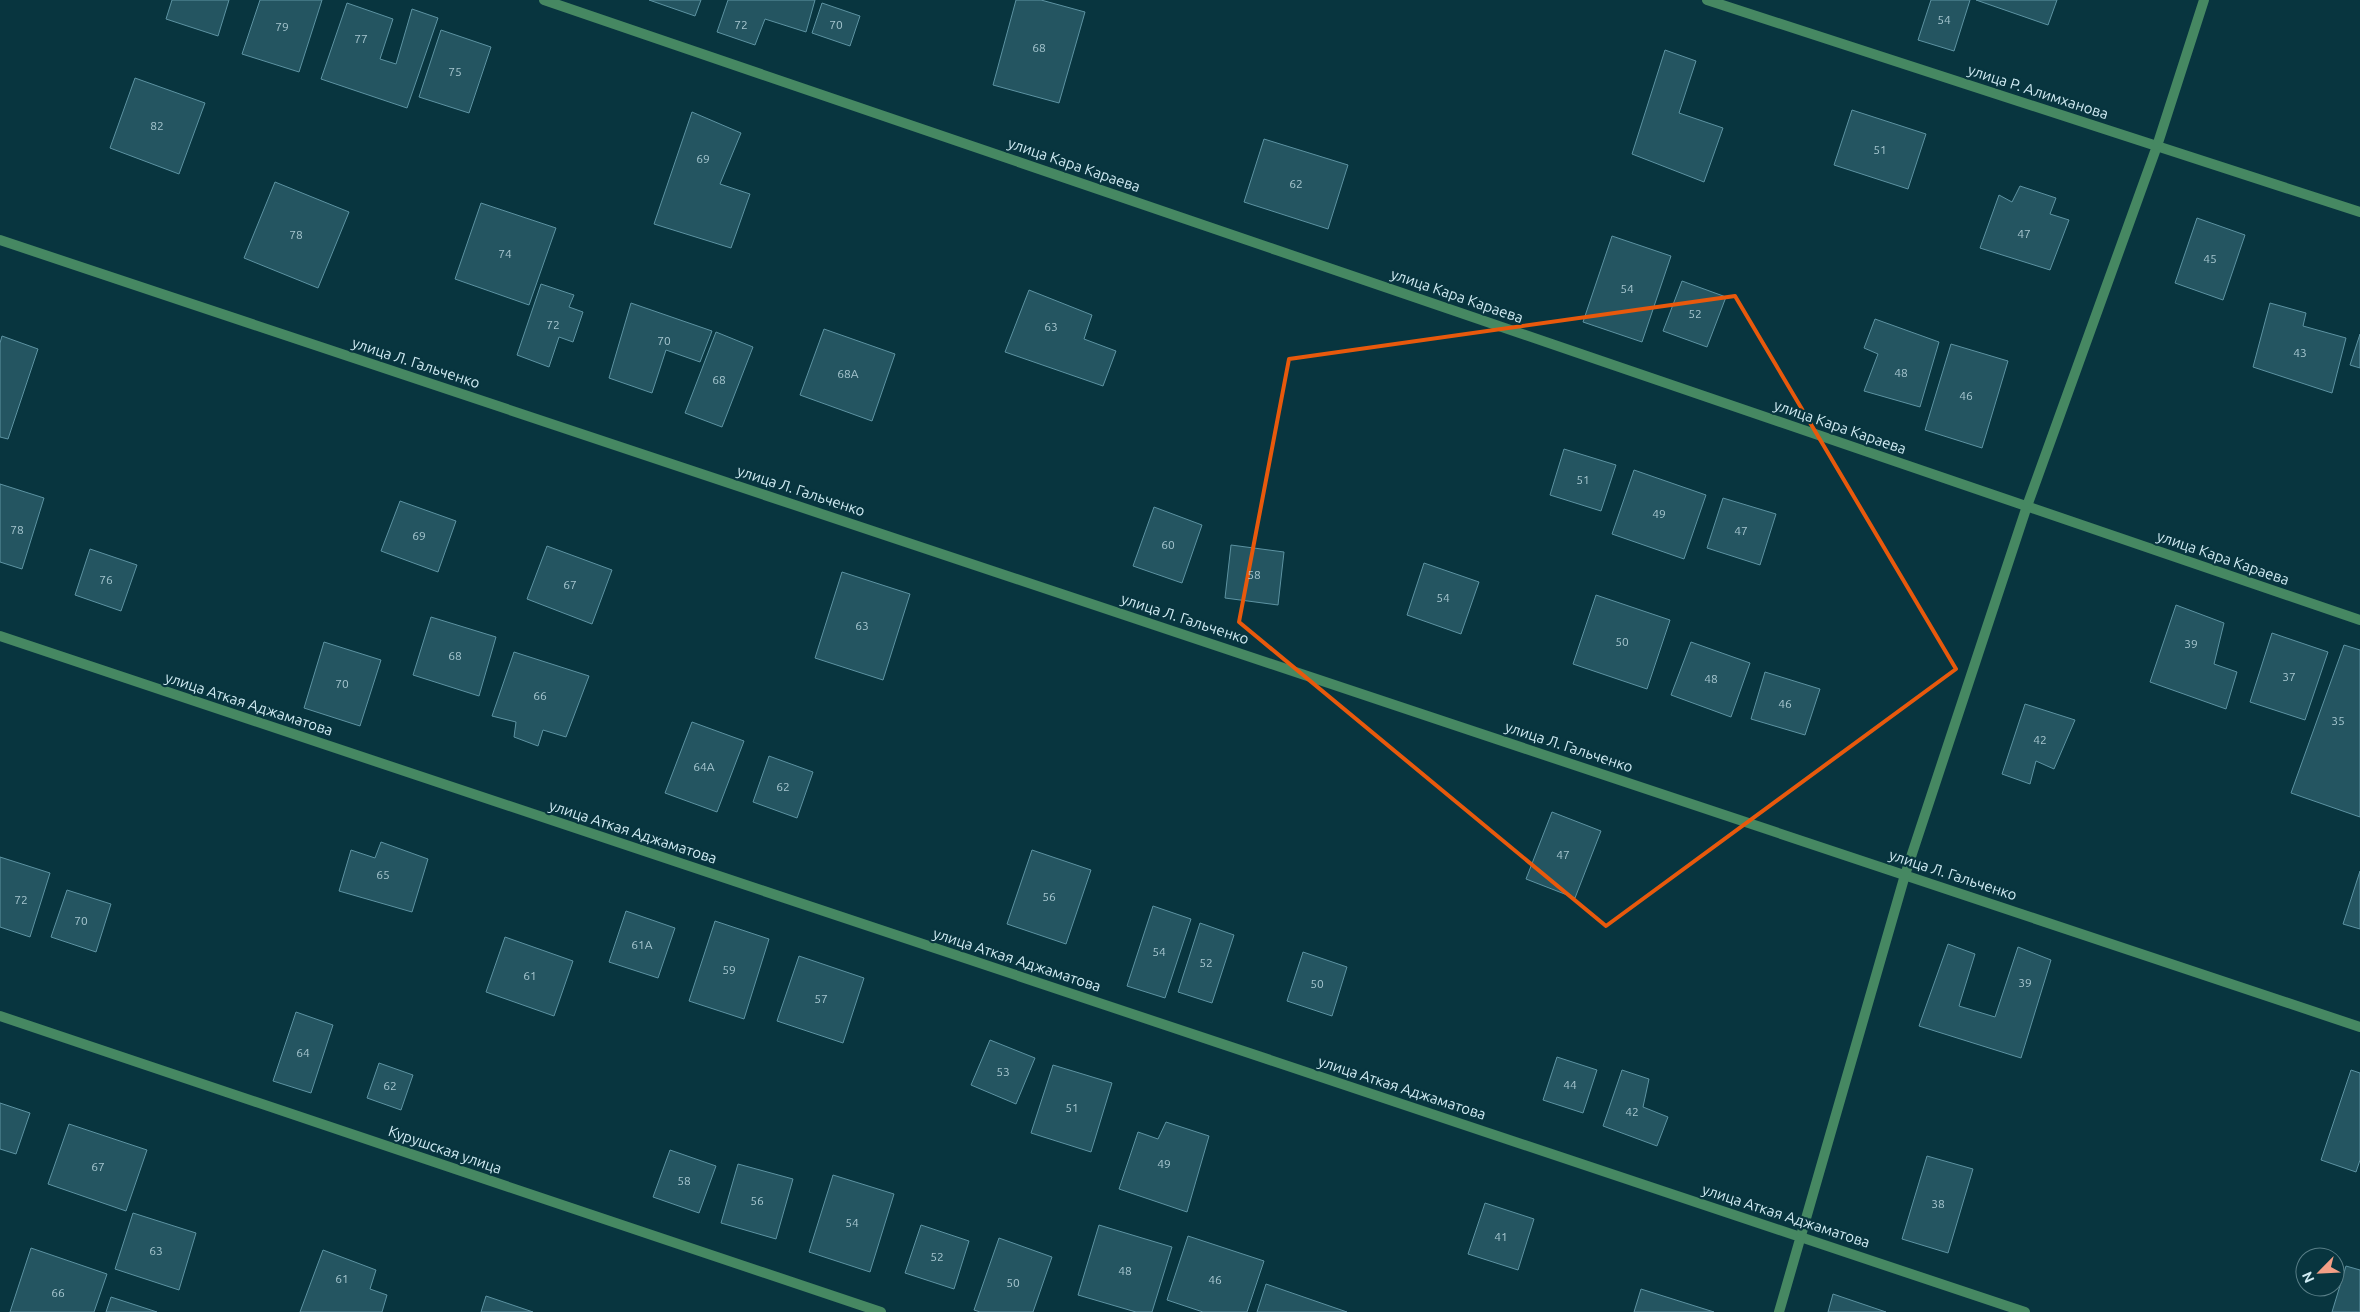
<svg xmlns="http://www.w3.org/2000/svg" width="2360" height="1312" font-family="Ubuntu,sans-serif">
	<rect width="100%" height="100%" fill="#08353f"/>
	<path fill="#245561" stroke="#5d93a2" d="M172,0H229L218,36L166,19Z
		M260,0H322L299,72L242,54Z
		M649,0H701L695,16Z
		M728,0H815L806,32L765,19L755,45L717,32Z
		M1016,0H1041L1085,12L1059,103L993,85Z
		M1931,0H1970L1954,51L1918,40Z
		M1976,0H2057L2048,25Z
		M347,3L393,19L380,59L396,64L412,9L438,18L407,108L321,79Z
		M822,3L860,16L850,46L812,33Z
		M441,30L491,47L469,113L419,97Z
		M1665,50L1696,61L1679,113L1723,128L1704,182L1632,154Z
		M135,78L205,103L179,174L110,148Z
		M1852,110L1926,134L1908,189L1834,165Z
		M692,112L741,133L720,184L750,194L731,248L654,224Z
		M1264,139L1348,165L1328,229L1244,202Z
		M275,182L349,212L318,288L244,258Z
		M2020,186L2056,198L2050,214L2069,220L2050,270L1980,248L1999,195L2012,202Z
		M481,203L556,228L529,305L455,279Z
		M2197,218L2245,235L2223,300L2175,283Z
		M1612,236L1671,256L1642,342L1583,322Z
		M1682,281L1726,297L1707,347L1663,331Z
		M541,284L574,295L569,307L583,312L573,342L559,337L549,367L517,355Z
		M1029,290L1092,315L1084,339L1116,351L1103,386L1005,352Z
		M631,303L712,331L700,362L666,350L652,393L609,378Z
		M2270,303L2306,313L2303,326L2346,338L2332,393L2253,367Z
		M1875,319L1939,342L1920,407L1864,391L1878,354L1864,348Z
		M824,329L895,354L872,421L800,395Z
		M716,332L753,347L722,427L685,413Z
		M2360,334V368L2350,365Z
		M2,336L38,349L8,439L0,437V343Z
		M1951,344L2008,361L1982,448L1925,430Z
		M1564,449L1616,465L1601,511L1550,495Z
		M1634,470L1706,495L1684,559L1612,534Z
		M0,484L44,498L22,569L0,562Z
		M1723,498L1776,514L1760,565L1707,548Z
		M400,501L456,521L438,572L381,551Z
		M1154,507L1202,525L1182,583L1133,566Z
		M1231,545L1284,552L1278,605L1225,598Z
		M547,546L612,570L592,624L527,599Z
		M90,549L137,565L121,611L75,595Z
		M1424,563L1479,582L1461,634L1407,615Z
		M842,572L910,594L883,680L815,658Z
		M1596,595L1670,620L1647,689L1573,664Z
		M2176,605L2224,623L2214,664L2237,672L2226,709L2150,682Z
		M431,617L496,637L479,696L413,675Z
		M2272,633L2328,652L2305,720L2250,702Z
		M324,642L381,660L360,726L304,708Z
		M1691,642L1750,663L1731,717L1671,695Z
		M2344,645L2360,650V817L2291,793Z
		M514,652L589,676L566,737L543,730L538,746L514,737L516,722L492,716Z
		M1765,672L1820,689L1805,735L1751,719Z
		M2025,704L2075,720L2054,769L2036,761L2030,784L2002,774Z
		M692,722L744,741L717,812L665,793Z
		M769,756L813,772L797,818L753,802Z
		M1552,812L1601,831L1575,898L1526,879Z
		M381,842L428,859L412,912L339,891L351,850L375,858Z
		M1032,850L1091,870L1066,944L1007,924Z
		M0,857L50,873L30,937L0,927Z
		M2360,871V929L2343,924Z
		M67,890L111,904L96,952L51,937Z
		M1153,906L1191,919L1165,998L1127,986Z
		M626,911L675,928L658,978L609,962Z
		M715,921L769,939L744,1019L689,1001Z
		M1200,923L1234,935L1212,1003L1178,992Z
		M505,937L573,961L554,1016L486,992Z
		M1948,944L1975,954L1959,1006L1995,1017L2018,947L2051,960L2021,1058L1919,1026Z
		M1303,952L1347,967L1332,1016L1287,1001Z
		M799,956L864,978L843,1043L777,1021Z
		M296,1012L333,1025L311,1093L273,1081Z
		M990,1040L1035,1058L1016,1104L971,1085Z
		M1557,1057L1597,1070L1583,1113L1543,1100Z
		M379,1063L413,1075L401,1110L367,1098Z
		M1053,1065L1112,1083L1091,1152L1031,1133Z
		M1622,1070L1649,1079L1643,1107L1668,1117L1657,1146L1603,1126Z
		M2351,1070L2360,1073V1160L2356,1172L2321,1160Z
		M0,1103L30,1113L16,1154L0,1149Z
		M1166,1122L1209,1136L1187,1212L1119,1189L1138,1132L1158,1139Z
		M69,1124L147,1150L126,1211L48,1184Z
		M670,1150L716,1166L699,1213L653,1197Z
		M1927,1156L1973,1169L1948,1253L1902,1239Z
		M738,1164L793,1179L776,1239L721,1223Z
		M833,1175L894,1194L870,1272L809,1252Z
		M1485,1203L1534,1219L1518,1270L1468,1254Z
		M133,1213L196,1233L179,1290L115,1269Z
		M921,1225L969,1241L954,1289L905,1273Z
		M1099,1225L1172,1247L1152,1312H1136L1078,1295Z
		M1188,1236L1264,1261L1247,1312H1203L1167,1300Z
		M999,1238L1052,1257L1033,1312H980L974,1310Z
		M31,1248L107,1274L94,1312H10Z
		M323,1250L376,1270L370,1289L387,1295L382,1312H300Z
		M2346,1266L2360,1270V1312H2332Z
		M1266,1284L1347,1312H1257Z
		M1641,1289L1714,1312H1634Z
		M1833,1294L1886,1312H1828Z
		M486,1296L533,1312H481Z
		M111,1297L157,1312H106Z"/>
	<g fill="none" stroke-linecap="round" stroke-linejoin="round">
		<path stroke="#468862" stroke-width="10" d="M544,0L2360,620
			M1707,0L2360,212
			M0,240L2360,1027
			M0,636L2025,1312
			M0,1016L881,1312
			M1779,1312L1905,875L2027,506L2157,146L2204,0"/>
	</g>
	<path fill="none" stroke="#e8590c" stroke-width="4" stroke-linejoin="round" d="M1735,296L1956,669L1606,926L1239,622L1289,359Z"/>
	<g text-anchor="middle" stroke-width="4.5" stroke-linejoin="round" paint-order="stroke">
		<g font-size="12" fill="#a6c6cf">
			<text x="1944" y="24">54</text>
			<text x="741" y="29">72</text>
			<text x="836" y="29">70</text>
			<text x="282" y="31">79</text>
			<text x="361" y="43">77</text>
			<text x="1039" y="52">68</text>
			<text x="455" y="76">75</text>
			<text x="157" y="130">82</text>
			<text x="1880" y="154">51</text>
			<text x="703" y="163">69</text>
			<text x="1296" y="188">62</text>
			<text x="2024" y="238">47</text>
			<text x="296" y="239">78</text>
			<text x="505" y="258">74</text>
			<text x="2210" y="263">45</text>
			<text x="1627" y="293">54</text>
			<text x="1695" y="318">52</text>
			<text x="553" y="329">72</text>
			<text x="1051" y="331">63</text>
			<text x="664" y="345">70</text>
			<text x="2300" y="357">43</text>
			<text x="1901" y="377">48</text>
			<text x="848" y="378">68А</text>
			<text x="719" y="384">68</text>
			<text x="1966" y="400">46</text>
			<text x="1583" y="484">51</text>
			<text x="1659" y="518">49</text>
			<text x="17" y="534">78</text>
			<text x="1741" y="535">47</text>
			<text x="419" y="540">69</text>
			<text x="1168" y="549">60</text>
			<text x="1254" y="579">58</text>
			<text x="106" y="584">76</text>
			<text x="570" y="589">67</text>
			<text x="1443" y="602">54</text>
			<text x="862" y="630">63</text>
			<text x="1622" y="646">50</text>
			<text x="2191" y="648">39</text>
			<text x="455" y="660">68</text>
			<text x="2289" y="681">37</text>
			<text x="1711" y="683">48</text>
			<text x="342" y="688">70</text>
			<text x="540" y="700">66</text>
			<text x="1785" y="708">46</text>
			<text x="2338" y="725">35</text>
			<text x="2040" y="744">42</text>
			<text x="704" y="771">64А</text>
			<text x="783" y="791">62</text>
			<text x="1563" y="859">47</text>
			<text x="383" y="879">65</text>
			<text x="1049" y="901">56</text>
			<text x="21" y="904">72</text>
			<text x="81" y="925">70</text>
			<text x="642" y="949">61А</text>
			<text x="1159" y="956">54</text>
			<text x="1206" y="967">52</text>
			<text x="729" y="974">59</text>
			<text x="530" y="980">61</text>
			<text x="2025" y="987">39</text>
			<text x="1317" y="988">50</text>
			<text x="821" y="1003">57</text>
			<text x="303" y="1057">64</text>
			<text x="1003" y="1076">53</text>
			<text x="1570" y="1089">44</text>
			<text x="390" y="1090">62</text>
			<text x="1072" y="1112">51</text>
			<text x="1632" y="1116">42</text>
			<text x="1164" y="1168">49</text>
			<text x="98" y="1171">67</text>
			<text x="684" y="1185">58</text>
			<text x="757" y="1205">56</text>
			<text x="1938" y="1208">38</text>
			<text x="852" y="1227">54</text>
			<text x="1501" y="1241">41</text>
			<text x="156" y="1255">63</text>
			<text x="937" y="1261">52</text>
			<text x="1125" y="1275">48</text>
			<text x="342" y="1283">61</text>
			<text x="1215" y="1284">46</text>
			<text x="1013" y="1287">50</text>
			<text x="58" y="1297">66</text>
		</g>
		<g font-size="15" fill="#d1ecf4" stroke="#08353f">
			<text transform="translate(2038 92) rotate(18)" y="5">улица Р. Алимханова</text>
			<text transform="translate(1074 165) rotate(19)" y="5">улица Кара Караева</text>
			<text transform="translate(1457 296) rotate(19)" y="5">улица Кара Караева</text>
			<text transform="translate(416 363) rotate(18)" y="5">улица Л. Гальченко</text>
			<text transform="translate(1840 427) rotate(19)" y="5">улица Кара Караева</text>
			<text transform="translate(801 491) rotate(18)" y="5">улица Л. Гальченко</text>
			<text transform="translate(2223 558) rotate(19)" y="5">улица Кара Караева</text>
			<text transform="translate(1185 619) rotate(18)" y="5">улица Л. Гальченко</text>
			<text transform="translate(249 704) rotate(18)" y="5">улица Аткая Аджаматова</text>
			<text transform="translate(1569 747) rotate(18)" y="5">улица Л. Гальченко</text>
			<text transform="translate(633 832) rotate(18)" y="5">улица Аткая Аджаматова</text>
			<text transform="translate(1953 875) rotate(18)" y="5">улица Л. Гальченко</text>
			<text transform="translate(1017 960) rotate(18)" y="5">улица Аткая Аджаматова</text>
			<text transform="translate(1402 1088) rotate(18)" y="5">улица Аткая Аджаматова</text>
			<text transform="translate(445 1150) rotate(19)" y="5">Курушская улица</text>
			<text transform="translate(1786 1216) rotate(18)" y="5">улица Аткая Аджаматова</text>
		</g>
	</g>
	<g transform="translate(2320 1272) rotate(246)"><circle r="24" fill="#08353f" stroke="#587e87"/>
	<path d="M0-4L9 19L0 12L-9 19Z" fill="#f49f86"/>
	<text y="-8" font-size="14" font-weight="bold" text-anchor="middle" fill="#d1ecf4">N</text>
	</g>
</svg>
